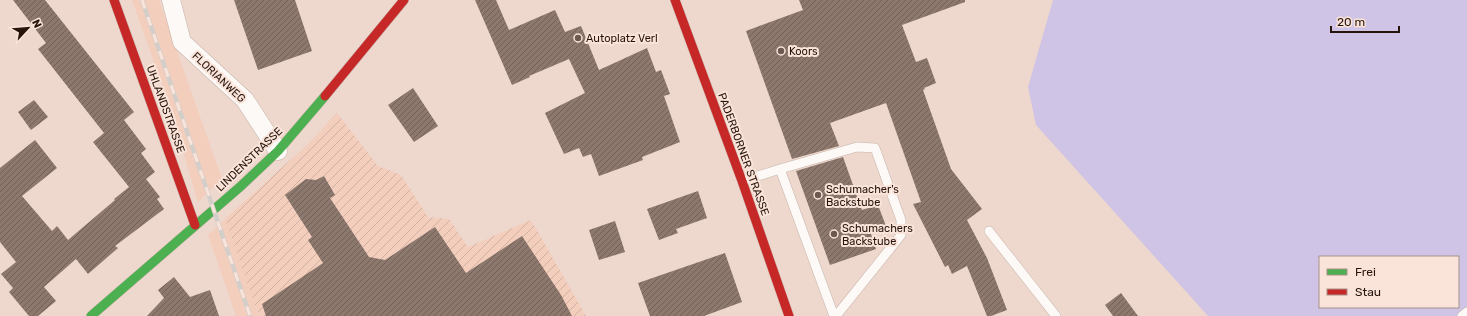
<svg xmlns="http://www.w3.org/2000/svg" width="1467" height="316" font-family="Rubik,sans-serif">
	<defs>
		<pattern id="industrial-furrows" width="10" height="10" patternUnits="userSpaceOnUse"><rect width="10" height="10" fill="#f3cebd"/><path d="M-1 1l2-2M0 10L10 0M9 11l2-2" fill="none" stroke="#d0b0a1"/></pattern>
		<pattern id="building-hatch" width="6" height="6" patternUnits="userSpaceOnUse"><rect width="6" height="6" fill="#8d786e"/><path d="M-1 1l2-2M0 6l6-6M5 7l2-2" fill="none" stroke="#736159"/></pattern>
	</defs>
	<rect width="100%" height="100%" fill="#eed7cc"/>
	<path fill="#f3cebd" d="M132,0H159L222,179L198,202L170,107Z
		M225,219L259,316H236L208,235Z"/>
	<path fill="url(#industrial-furrows)" d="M337,113L378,166L401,175L428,217L449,219L468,247L531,220L586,316H259L225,219L308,144Z"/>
	<path fill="#cfc4e5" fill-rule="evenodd" d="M1053,0H1467V316H1208L1036,125L1028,87ZM1320,257H1458V307H1320Z"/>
	<path fill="url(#building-hatch)" d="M13,0H45L134,112L124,120L146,149L141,153L155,172L146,179L160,197L157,199L164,209L115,246L118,248L88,274L76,259L44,287L56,301L38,316H29L9,292L13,288L1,274L16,262L0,242V168L35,140L57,168L22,196L52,231L57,226L68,240L115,200L114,199L129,187L93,142L104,133L38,49L46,43Z
		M234,0H295L312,51L258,70Z
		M475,0H496L509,30L555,10L565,32L581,26L599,70L647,48L656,72L661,70L670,94L664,96L680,142L642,157L643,160L599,176L591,154L583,157L579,148L564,154L545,113L585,93L569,59L529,76L530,77L512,85Z
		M799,0H965V2L902,25L916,62L927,58L936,83L924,88L925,89L923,90L951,169L982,209L967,220L987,258L1007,310L991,316H987L967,266L952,274L948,265L945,267L913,204L921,202L886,103L830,123L839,146L792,159L746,31L803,10Z
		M413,88L438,126L414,142L388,105Z
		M34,100L48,117L31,130L18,112Z
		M843,157L862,210L878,205L886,226L870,231L876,249L830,265L796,171Z
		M324,176L335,195L330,198L369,257L385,260L435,227L466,273L522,236L561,295L572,316H266L262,304L323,263L308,240L312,237L285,195L306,179L316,180Z
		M698,191L707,218L676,229L678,233L659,240L647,209Z
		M615,221L625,252L599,260L589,230Z
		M725,253L742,302L704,316H650L638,283Z
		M174,277L190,297L210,290L219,316H147L164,298L158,290Z
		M1121,293L1138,316H1113L1105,305Z"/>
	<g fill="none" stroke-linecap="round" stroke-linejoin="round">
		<g stroke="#c8b5ab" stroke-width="10">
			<path id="lane" d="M780,169L857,147L875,148L901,220V235L836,316
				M742,181L780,169L834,316
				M989,231L1056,316
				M1462,316L1467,312"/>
		</g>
		<g stroke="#c8b5ab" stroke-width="19">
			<path id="street" d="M171,0L182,42L245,100L278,151"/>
		</g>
		<g stroke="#c8b5ab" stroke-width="10">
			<path id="fast" d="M91,316L241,186L278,151L325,96"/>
		</g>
		<g stroke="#c8b5ab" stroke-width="10">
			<path id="jam" d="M114,0L195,225
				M675,0L742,181L789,316
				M325,96L404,0"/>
		</g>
		<use href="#lane" stroke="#fcf9f7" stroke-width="9"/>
		<use href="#street" stroke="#fcf9f7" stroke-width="18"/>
		<use href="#fast" stroke="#4caf50" stroke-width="9"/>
		<use href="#jam" stroke="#c62828" stroke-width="9"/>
		<g stroke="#d4ceca" stroke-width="4.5">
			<path id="rail" d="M142,0L250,316"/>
		</g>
		<use href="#rail" stroke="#fae4da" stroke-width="3" stroke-dasharray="9" stroke-linecap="butt"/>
	</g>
	<g fill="#6d594f" stroke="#fae4da" stroke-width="1.5">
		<circle cx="578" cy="38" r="4"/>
		<circle cx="781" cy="51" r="4"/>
		<circle cx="818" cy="195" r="4"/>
		<circle cx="834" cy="234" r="4"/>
	</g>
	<g text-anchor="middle" stroke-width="4" stroke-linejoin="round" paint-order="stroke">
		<g font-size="11" fill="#27150c" stroke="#fae4da" text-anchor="start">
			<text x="586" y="42">Autoplatz Verl</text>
			<text x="789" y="55">Koors</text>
			<text x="826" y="193">Schumacher's<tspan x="826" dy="13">Backstube</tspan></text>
			<text x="842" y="232">Schumachers<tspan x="842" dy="13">Backstube</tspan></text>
		</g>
		<g font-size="11" fill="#27150c" stroke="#fae4da">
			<text transform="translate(219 77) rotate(43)" y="4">FLORIANWEG</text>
			<text transform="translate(166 109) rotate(70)" y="4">UHLANDSTRASSE</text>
			<text transform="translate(744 154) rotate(70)" y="4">PADERBORNER STRASSE</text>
			<text transform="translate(249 159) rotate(-44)" y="4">LINDENSTRASSE</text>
		</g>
	</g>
	<rect x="1319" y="256" width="140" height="52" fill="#fae4da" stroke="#a69188"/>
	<rect x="1327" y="269" width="20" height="6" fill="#4caf50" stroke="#a69188"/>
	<text x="1355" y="276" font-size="12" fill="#27150c">Frei</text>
	<rect x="1327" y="289" width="20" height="6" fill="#c62828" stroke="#a69188"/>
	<text x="1355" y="296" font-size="12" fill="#27150c">Stau</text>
	<g transform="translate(28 28) rotate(64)" stroke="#fae4da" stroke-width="3" paint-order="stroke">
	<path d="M0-3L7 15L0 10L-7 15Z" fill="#27150c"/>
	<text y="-6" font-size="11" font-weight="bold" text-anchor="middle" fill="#27150c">N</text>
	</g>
	<path d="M1331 26v6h68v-6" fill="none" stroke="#27150c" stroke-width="2"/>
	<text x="1337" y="26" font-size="12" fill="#27150c" stroke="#fae4da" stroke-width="3" paint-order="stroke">20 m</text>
</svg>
